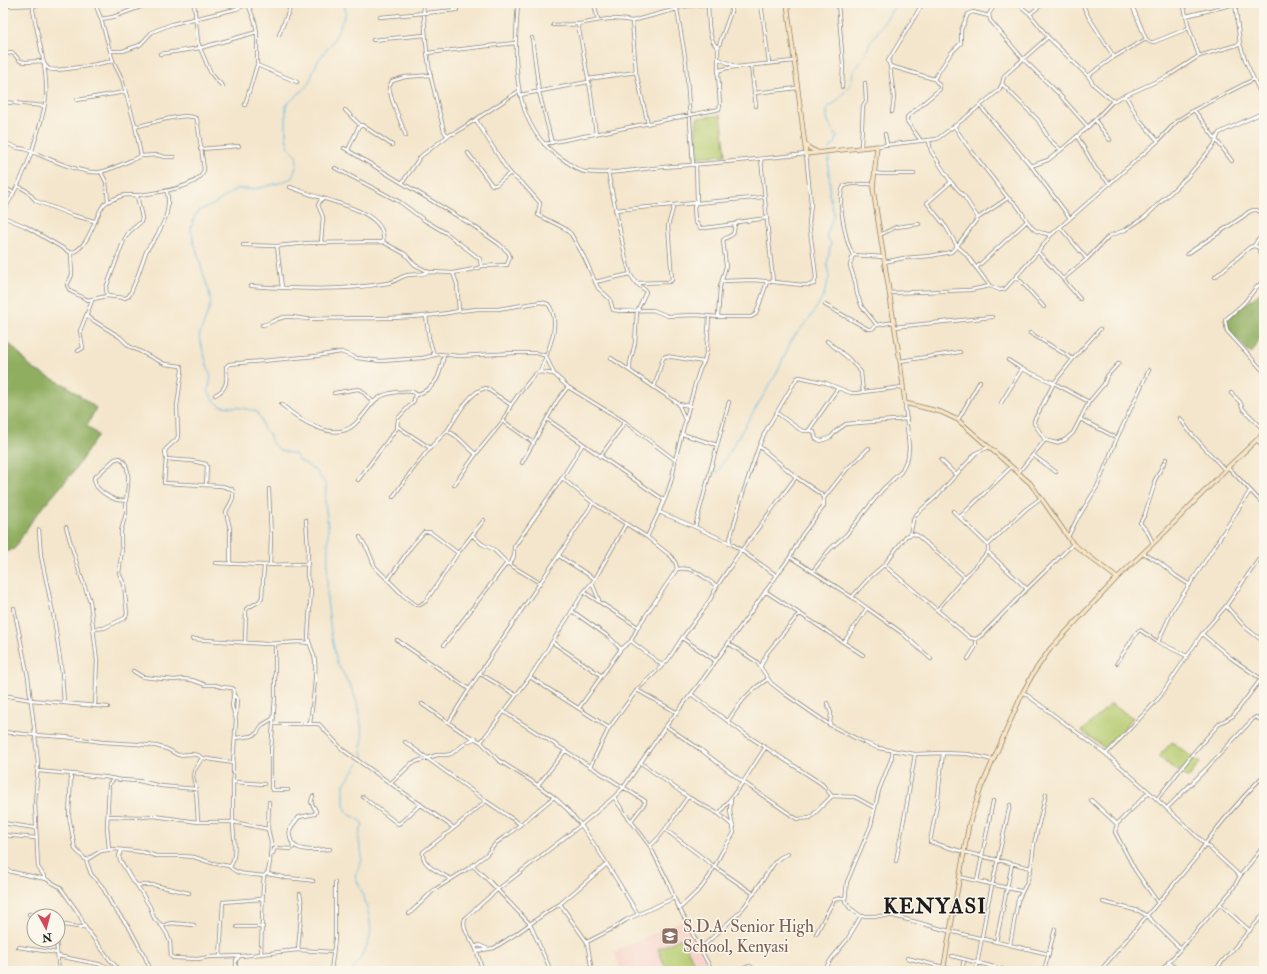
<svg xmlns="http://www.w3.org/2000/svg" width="1267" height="974" font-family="'IM FELL Double Pica',serif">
	<rect width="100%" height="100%" fill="#fbf7ec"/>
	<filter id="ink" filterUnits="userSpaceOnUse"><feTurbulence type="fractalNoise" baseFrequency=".025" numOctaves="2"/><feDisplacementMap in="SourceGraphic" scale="8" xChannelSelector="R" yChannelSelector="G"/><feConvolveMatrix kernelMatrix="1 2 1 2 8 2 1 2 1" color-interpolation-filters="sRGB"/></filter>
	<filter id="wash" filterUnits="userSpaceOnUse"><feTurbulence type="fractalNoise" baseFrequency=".012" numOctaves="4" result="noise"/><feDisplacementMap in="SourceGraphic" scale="16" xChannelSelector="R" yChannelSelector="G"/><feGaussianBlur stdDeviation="0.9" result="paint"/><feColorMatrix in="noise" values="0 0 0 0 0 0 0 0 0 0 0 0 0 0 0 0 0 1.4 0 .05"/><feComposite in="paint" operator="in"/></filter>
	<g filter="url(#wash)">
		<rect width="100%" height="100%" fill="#f4e6cc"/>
		<path fill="#f7d1c8" d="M683,920L711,971H621L614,952Z"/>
		<path fill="#b5ca6e" stroke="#687345" d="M721,115L726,155L694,157L697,118Z
			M1111,704L1133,718L1106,749L1082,731Z
			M1172,742L1200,763L1188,778L1158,757Z
			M682,938L698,971H667L658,949Z"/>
		<path fill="#90ae61" stroke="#56653e" d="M1264,288V339L1260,337L1256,346L1251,354L1228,329L1226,321C1237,307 1254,301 1264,288Z
			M3,342L11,345L33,369L67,386L96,408L87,426L98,435L74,471L33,519L14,549L3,553Z"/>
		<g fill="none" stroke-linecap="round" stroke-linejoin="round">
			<path stroke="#68b8e3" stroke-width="1" d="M344,3L346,13L334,40L317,62L309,83L302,91L286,105V137L289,147L296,154L297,164L292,178L279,183L255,189H236L213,205L200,210L195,216L191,228L194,243L209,292L211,303L199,337L211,378L208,391L214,401L221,406L241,408L256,411L261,419L263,428L269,434L272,443L281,451L295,454L299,460L316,471L326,485L325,502L328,527L327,600L331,633L337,663L352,689L359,709L363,739L361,747L363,755L361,759
				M830,150L831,147L835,144L837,137C830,127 826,121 827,108L836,102L851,84L853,73L865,55L870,43L897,3
				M716,474L777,373L792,339L812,315L823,297L829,278L827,264L831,243L826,237L834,214L829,194L830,183L828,166L830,153
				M352,971C358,961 367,949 370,937C373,921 363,891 355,877C356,871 360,868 361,863C365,850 353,840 363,826L361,821L349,814L344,806V784L359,763"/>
		</g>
	</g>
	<g filter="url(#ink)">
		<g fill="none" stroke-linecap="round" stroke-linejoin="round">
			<g stroke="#888174" stroke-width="4">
				<path id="street" d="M95,3L101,19
					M423,3L427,53
					M518,3C514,57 510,128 564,160C570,164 578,171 585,172C610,175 638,169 663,167C711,164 758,159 806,154L811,204L809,223L815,268L816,278L814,284L809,285H803L754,280L722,281
					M594,3L598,20
					M761,3L769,63
					M838,3L843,65L842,87
					M996,3L989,14L990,20L1023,59L1058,93L1088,127
					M1017,3L1030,14L1048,37L1088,76L1094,85L1113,101
					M1082,3L1088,16L1114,57
					M1131,3L1146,39L1150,42H1154L1189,28
					M1183,3L1189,28L1199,56
					M1235,3L1240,44L1246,62L1264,101
					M708,4C709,18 707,39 718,48
					M3,6L35,5
					M788,6L803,3
					M680,7L715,3
					M677,9L686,63L693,165
					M1030,14L1044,3
					M1186,16L1235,4
					M380,17L457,10
					M578,24L591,94L596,134
					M553,25C561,24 570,25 578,24C599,21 610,16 632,21
					M279,35L292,3
					M532,38L539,92L552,143
					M373,40L425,35
					M515,43L427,53L431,78L444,131L446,134L449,135L455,133L519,91
					M110,51H123L134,47L140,45L152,32L172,24L236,9L251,3
					M3,54L13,53L20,61L25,62L43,61C44,64 46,67 49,69C59,73 101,63 113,61L122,79L135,125L139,126C152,123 187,111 197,119L204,169C202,188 154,193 139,195C133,196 127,194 121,196C118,198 108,201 107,202C104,203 103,206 101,209C93,223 88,248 71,253
					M160,54L200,48L198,42L194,3
					M719,59L737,67
					M113,61L101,19L113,17L151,3
					M257,65L297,82
					M751,66L756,106
					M890,66L894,98L892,112
					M718,72V48L734,3
					M1088,76L1114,57L1146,39
					M588,79L636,72
					M934,79L951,53L961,43V30L968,14L973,12L989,16
					M1002,84L1038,120L1049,139L1061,150
					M223,86C208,74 208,65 200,48L257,32
					M754,93L797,88
					M520,95L588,82
					M1125,95L1139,119L1158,141
					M77,100L125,92
					M3,102L44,106
					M245,105L257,65V32L255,22L248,4
					M980,106L1031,166L1070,218
					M345,110L360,125
					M1194,110L1232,161
					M476,120L506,168L513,176L524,185L540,203L538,215L564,228L571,234L584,257L598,288L610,299L613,310L621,311L653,310L668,316L696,315L718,317H751L756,314L767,282
					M1095,120L1110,140
					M648,124L636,72L632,21L677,9L680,7V3
					M954,126L966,144L1008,198C1022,205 1023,221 1035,230C1039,233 1046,233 1051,235
					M885,134L887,144
					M406,136L392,100L389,87L392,81L405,77L431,75
					M1077,136L1096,169L1110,184
					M921,141L907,121V117L940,89V86L934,79L890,66L888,61L923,3
					M929,141L931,151L951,182L964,196L978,218
					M3,142L18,148L25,149C43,156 82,175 100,172C111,170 129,161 141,156L135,125
					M544,144L715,110L719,109L720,106L718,73L720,70L727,68L794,61
					M877,146L937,139L965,118L999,90L1002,84L1004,76L1048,37
					M861,147L863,106L866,101L865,83
					M344,148L472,225L499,244L508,252L510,256L507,265L481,266
					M200,149L239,146
					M348,150L358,128L362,125L392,145
					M468,153L492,185H496L510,173
					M141,156L157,155L165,157H174
					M761,159L773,282
					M696,165L697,200L694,207L695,221L700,228H705L735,224
					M1031,166L1048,160L1061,150L1088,127L1113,101L1168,76L1199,56L1240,44
					M335,168L400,202L424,220L446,233L480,259L481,266L479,268L453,273
					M101,172L106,182L108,201
					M608,172L626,260L630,274L636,283L645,290L646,292L637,311L635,343L630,363V370
					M875,173L881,174H914
					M951,182L927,203L946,227L957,246L965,253L990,286
					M402,183L421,156L449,135
					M872,184H850L844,186C836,197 846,243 853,255L850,265L851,269L855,281L857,294L862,307L877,325L894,322
					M18,186L27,191L36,201L72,215L94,221
					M3,187L14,193
					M615,210L765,197
					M3,212C15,192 25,173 32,151C37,132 45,115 46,95C48,71 37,34 33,10V7L40,3
					M3,217L25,226L71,253L72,275L67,285L70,291L88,300L107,296L125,298L129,296C136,282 141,267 146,252C148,247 152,243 155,239C164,223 171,210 167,192
					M880,235L896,227L919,224
					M321,243L323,217L318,205L322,198
					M243,245L277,246L308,243L383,242C388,215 341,204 322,198C311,195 301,191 290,187
					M277,246L282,288
					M1254,246L1257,241L1264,234
					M1038,252L1063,279L1087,259L1060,227
					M1187,254L1244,216C1251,209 1258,207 1264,216
					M853,255L884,257
					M1087,259L1109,236L1125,230L1145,217L1189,175L1214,145L1219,133L1264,112
					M884,262L904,258L930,256L951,252L957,246L978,218L1008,198
					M976,268L1026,222
					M1017,277L1044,307
					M1215,277L1250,247L1254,246L1258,247L1264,259
					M1063,279L1080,299
					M1264,280L1255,289L1244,303L1225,320L1227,331L1264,372
					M595,282L630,274
					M636,283L669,282L672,280L668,226L674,205
					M251,286C295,289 344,291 388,283C395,282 401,276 408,275C415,274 421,275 429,272
					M889,293L970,290L990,286L1000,290L1005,289L1038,252L1051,235L1158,141L1177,121L1194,110L1254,79
					M107,296L106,288L124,240L129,232L141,222L142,218L137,196
					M825,305L868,329H872L877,325
					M459,311L478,309H498L541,302L548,304C563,323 547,352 540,372
					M86,316L120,337L129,346L165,364L181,366L182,370L177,406L178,436L177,439L166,449L165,452L166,459L164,483L222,486L232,489C236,499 229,504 226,512L230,529V563
					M426,316L429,338L434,355
					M718,317L720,287L726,266L723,240C733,232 733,240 735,224L738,222L767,218
					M262,325C270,324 277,318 285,317C293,316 301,319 309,319C359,317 410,321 459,311L457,284L453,273L429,272L415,265L405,254L383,242
					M894,327L992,317
					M1100,329L1073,359L1054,383L1034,421V423L1045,440L1056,443L1065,440L1073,433L1089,402L1104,384L1107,376L1119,363
					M1030,333L1073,359
					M827,341L848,358L861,372L863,392
					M78,351L83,348L80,331L92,301
					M611,358L679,404L690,406
					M1008,360L1022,369L1054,383L1089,402
					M900,361L960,352
					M654,388L663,358L666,356L704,362
					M334,393L358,389L361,390L373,402
					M1231,393L1240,402L1243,409L1264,430
					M215,395C228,389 227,380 226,367L229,364L316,356L341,352L357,358L381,361L423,358L439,354L459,356L515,353H537L546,356L554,374
					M416,395C437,388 440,375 444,355
					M1001,403L1022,369
					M281,404C298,419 334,444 355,424C372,408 371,395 397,392C403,392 410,390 415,393L414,401L398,418L397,428L358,480
					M679,405L685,420
					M777,413L799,429L804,431H812L814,432L816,439L821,441L831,437L836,431L846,424L907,419
					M1180,418L1189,431L1225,470
					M547,419L664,500
					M1080,419L1117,438
					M958,420L980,381
					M503,421L534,443
					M397,426L430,448
					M809,430L838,388
					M447,431C456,418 469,391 486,388L511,405
					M682,434L717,445
					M1257,440L1264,448
					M1033,455L1056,472
					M600,457L625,422
					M166,459L192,461L206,464L207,467L206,485
					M941,460L956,475
					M522,463L557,401L568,387
					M1228,467L1264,505
					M1018,473L1045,440
					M562,478L593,503L647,537L672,557L676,564L677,569L638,627L631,641L621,649L579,708
					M454,485L476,454L503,421L511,405L518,395L535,374L540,372L554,374L568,387L625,422L675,460
					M269,489L271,538L270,565
					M393,497C409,474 426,450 447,431C459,435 466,447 476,454
					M824,498L847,469L869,448
					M953,511L988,545V552
					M659,512L695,527L732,544L776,575
					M960,517L1011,467
					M66,527L79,571L90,601L97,661L95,705
					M695,527L729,402
					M39,530L41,556L54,618L62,673L64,703
					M472,535L482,544L493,549L507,563L540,583
					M910,535L914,517L921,510L936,497L976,453L989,447
					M360,537L368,550L375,567L404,596L416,605H420L426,601L458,553L484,520
					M647,537C659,512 673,487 675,460L695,384L700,369L704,362L707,349L709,316
					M1068,537L1076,521L1097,487L1117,438L1149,370
					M729,543L741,499L759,446L765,432L797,378L800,377L826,383L851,393H858L863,392L903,387
					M1153,543L1147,531L1140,523L1145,514L1154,486V482L1166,459
					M988,545L1026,509L1041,498
					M1143,553L1159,562L1176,576L1190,585
					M559,556L595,579
					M790,557L852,597L869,578L884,565L906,536L913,534L917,535L965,577L937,610
					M215,563L264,565L308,564
					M510,565L514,556V547L562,478L583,444
					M884,565L970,638L976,639L982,635L1027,589L1073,544
					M677,569C695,566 702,577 717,586
					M813,571L830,549L846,535L883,489L901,472L908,457L909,448L905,403
					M965,577L988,552L1027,589
					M388,580L411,547L424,532H430L458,553
					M592,583L599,600
					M765,591L863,655
					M584,592L638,627
					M1226,606L1246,628L1264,642
					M14,608L28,677L35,735L66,737L102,742L137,744L156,746L167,749L178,755L191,754L198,755L202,758L233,763
					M867,608L902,633L931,659
					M572,611L609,637L621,649
					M93,629L104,628L125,618L127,614L124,584L119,573L122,549L121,544V531L126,513V500C117,503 103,494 97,487C95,485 95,481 94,478L115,459L120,458C132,465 128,488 126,500
					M1202,634L1231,658L1264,681
					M682,638L716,661
					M192,639L266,644L300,642L309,643
					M397,640L469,689
					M631,641L662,665
					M552,642L602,676
					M844,642L867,608L852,597
					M1158,642L1173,609L1198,572L1250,491
					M245,643L246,609L260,601L262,597L264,565
					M728,643L757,662L771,683L785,694L830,725L865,743L878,748L915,754L943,753L968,754L993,760
					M275,644V697L271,751V788L273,790H288
					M444,645L507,563
					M968,659L976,646V639
					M1117,663L1137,632L1140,630L1158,642L1187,656
					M761,666L767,653L799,614
					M133,671L143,677L153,678L175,680L183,679L192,680L206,685H215L222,687L232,688L234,689L232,706L236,720L233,763V822L268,829L271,842L270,862L268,872L264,876L263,885L261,954
					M479,673L516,695
					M530,677L609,728
					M637,690L676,712
					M1023,692L1106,754L1149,792L1240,876L1232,890L1220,904L1161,971
					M691,694L745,734L822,784L832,796L855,797L875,808
					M3,695L31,700L108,707
					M234,695L237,699L236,716
					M827,703L831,713L830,725
					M422,704L462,732L481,742L498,760L530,780L554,797L567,809L581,825L602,856L638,914
					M504,712L645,801V803L631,821
					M728,721C740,702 749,691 768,679
					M449,722C494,647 546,577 593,503
					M274,724H310C312,705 317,679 315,661C314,652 309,645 308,637L311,590L307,576L308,550L306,520
					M310,724H319L343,750L454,828
					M666,726L701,750L743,782L797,819L810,818L832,796
					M3,732L35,735L38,763L35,803L38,867L46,879L60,887L79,914L85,927L110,960L120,971
					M235,738L252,736L257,733L262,725L274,718
					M405,742L486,801L520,824
					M481,742L530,677L584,592L595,579L626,524
					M892,750V757L879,790L871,825L847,882L845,901L850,908L861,916H894L949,931L1049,954
					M943,753L939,787L938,799L930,842L964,852L1031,868
					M1106,754L1159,698L1202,634L1226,606L1264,552
					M202,758L194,771L193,777L196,789L198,822H233C233,836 238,855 230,867C238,876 253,874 264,876
					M641,763L688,797L719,814L734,827
					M590,767L609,728L637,690L668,660L682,638L704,609L711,598L717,586L741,551L796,477
					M38,771L105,777L121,780L139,781L161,786L196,789
					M71,774L69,816L75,849L86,860L91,874L102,886L112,905L130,929L145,957L151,971
					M233,782L264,784
					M391,783L412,763L437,755H446L451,754L467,742L476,738
					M538,785L565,751
					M1149,792L1117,824L1115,832L1135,870L1158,903
					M313,796L311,802L316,811L315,814L299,817C296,821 292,825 290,830C289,833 289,833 290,836C291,854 317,850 330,849
					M363,797L398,824L400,823L421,804
					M614,797L621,808L650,846L669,884L674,898
					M1157,799L1194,752L1220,723L1233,716L1261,679
					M1091,800L1117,824
					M1167,808L1206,769L1253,719L1256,717L1264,722
					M719,814L743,782L765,748
					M108,816L141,817L154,816L198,822
					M3,823L35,828
					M268,829L269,802
					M666,830L715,867L754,894
					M3,835L36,838
					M650,846C666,833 675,813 688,797
					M109,849L107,827L109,784L114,779
					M121,850L119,856L120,860L132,880L137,885L150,907L154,918L162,926L167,934L170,942L171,956L173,958L198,959L209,957L241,956L298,950L333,952
					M270,854L273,853L274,849L276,848L291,849L293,847
					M86,860L101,851L114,849L143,852L156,856H182L194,857L212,863L229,866L230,867
					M896,861L907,803L915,754
					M472,865L490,882L530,924L551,971
					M3,868L12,872L46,879
					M267,874C274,875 280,876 286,878C295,879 304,879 313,881
					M1240,876L1264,846
					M960,877L1021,891
					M451,879C441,873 421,866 423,852L454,828L486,801
					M977,881L993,801
					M137,885H154L189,893
					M1103,902L1139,911L1147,916L1180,948
					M560,904L587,942L614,928L626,920L674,898L712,971
					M1220,904L1250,931
					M679,909L701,888L709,877L722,852L734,833L730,811L731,799
					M29,914L37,916
					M409,914L434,890L469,868L487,854L496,843L510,833L554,797
					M58,924L78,927H85
					M162,926L171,923L194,925
					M237,927H263
					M816,934L834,900L840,898H845
					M56,940L59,971
					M587,942L592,971
					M996,942L1012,864
					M1010,945L1018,900L1027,882L1031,868L1034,844L1046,794
					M18,947L57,953
					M475,947L479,945L488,949
					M701,948L739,913L747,903L775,862L781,857L788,854
					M298,950L302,905L300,894
					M477,951L494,948L516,934L544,914L560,904L607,864
					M58,956L103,965L119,971
					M952,956L1002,969
					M220,957L223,902L262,899
					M907,958L959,971
					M1168,962L1180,971
					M236,971V960L239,957
					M331,971L335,939V883
					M483,971C480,964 479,957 476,949C472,938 461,931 465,918L497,890L581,825L614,797L623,788L666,726L703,679L790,557L802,535L824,506V498L822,495L796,477L759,446
					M736,971L750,966L756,971
					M824,971L832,958L847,940L861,916
					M962,971L964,959
					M976,971L987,908L1010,805
					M1044,971L1055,929
					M1100,971L1195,859C1215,828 1239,801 1264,775
					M1214,971L1264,914"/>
			</g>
			<g stroke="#888174" stroke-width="5">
				<path id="secondary" d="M787,3L806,154L877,146L873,189L900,361L905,403L941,412L958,420L1030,483L1046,505L1073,544L1117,578
					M805,143L809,148L817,152
					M943,971L969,824L981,788L1023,692L1034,672L1050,649L1117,578L1165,532L1228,467L1264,433"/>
			</g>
			<use href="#street" stroke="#fff" stroke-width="2.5"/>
			<use href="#secondary" stroke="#fbe6c3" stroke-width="3.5"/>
		</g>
	</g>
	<defs>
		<g id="school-square" transform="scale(0.9)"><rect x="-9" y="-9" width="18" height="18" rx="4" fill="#8d6e63" stroke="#fbf7ec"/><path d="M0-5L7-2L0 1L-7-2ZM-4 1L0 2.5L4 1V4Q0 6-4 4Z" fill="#fff"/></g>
	</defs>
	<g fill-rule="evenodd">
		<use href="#school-square" x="670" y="936"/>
	</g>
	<g text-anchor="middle" stroke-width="3" stroke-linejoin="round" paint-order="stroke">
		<g font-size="17" fill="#785e54" stroke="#fbf7ec" text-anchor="start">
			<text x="683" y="932">S.D.A. Senior High<tspan x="683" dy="20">School, Kenyasi</tspan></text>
		</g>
		<g font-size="21" font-weight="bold" letter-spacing="1" fill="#1c1c1c" stroke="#fbf7ec">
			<text x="935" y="913">KENYASI</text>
		</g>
	</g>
	<rect width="1267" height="974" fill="none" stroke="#fbf7ec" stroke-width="16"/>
	<g transform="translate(46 928) rotate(173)"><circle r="19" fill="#fbf7ec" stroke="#a29f99"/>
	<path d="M0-3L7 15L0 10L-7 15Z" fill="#d1495b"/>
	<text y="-6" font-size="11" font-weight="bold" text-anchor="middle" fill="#1c1c1c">N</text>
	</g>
</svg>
